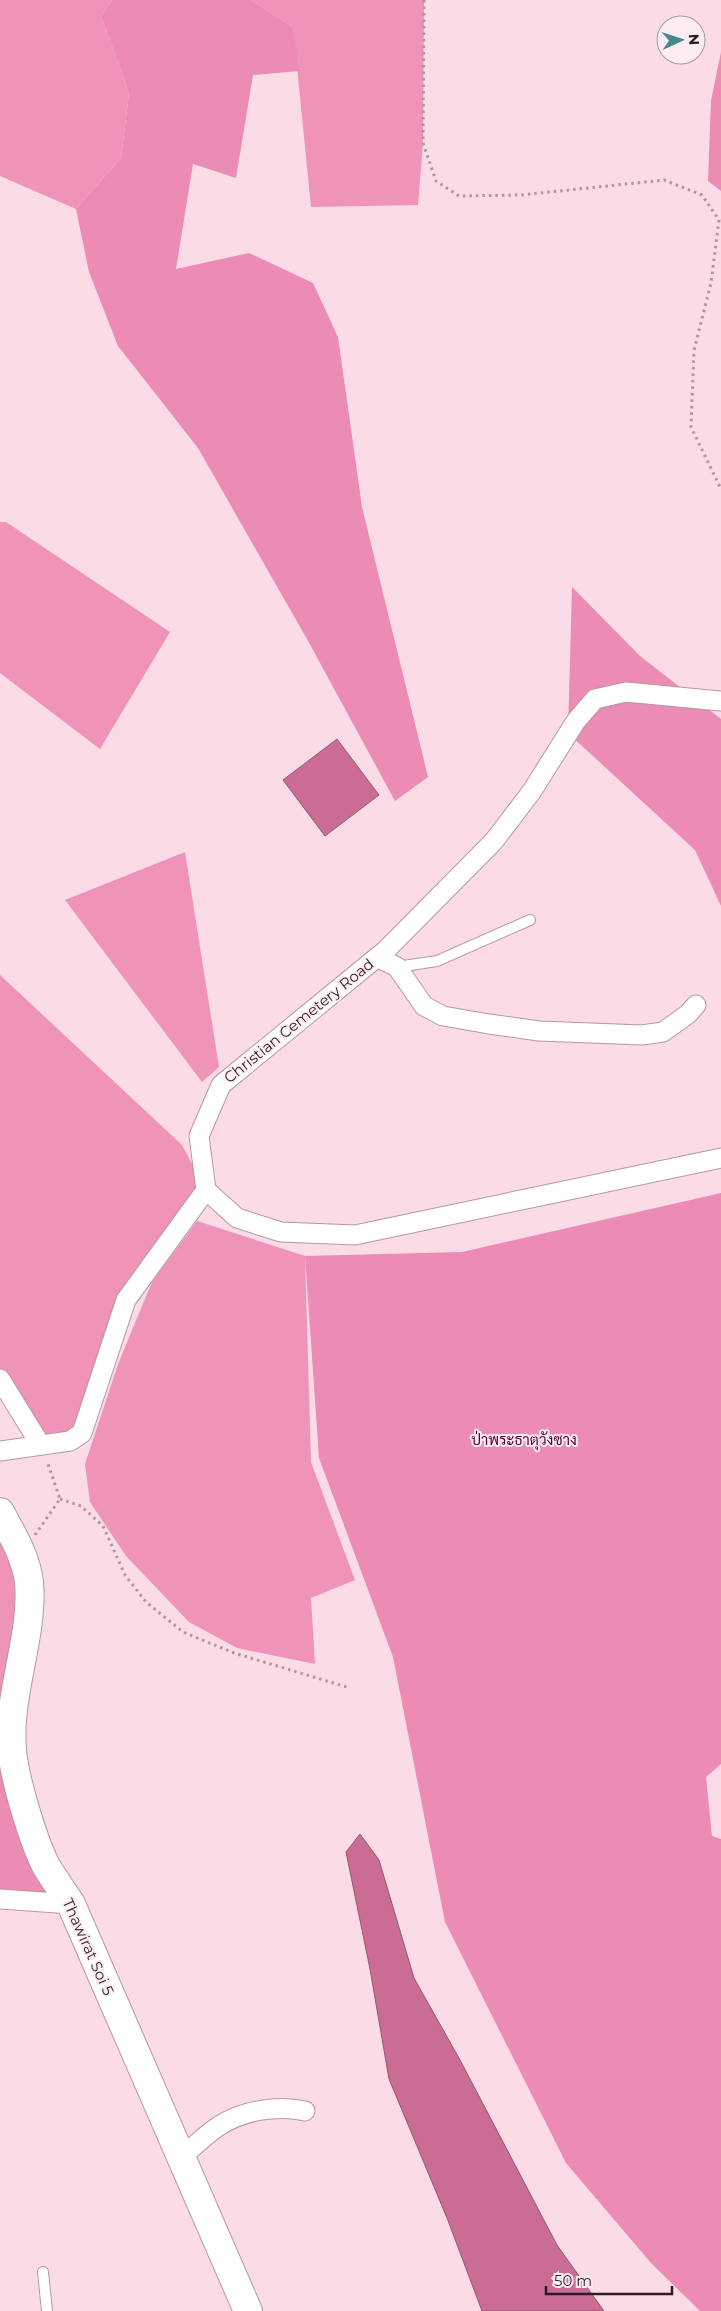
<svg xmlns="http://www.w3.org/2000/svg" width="721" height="2311" font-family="Montserrat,Sarabun,sans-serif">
	<rect width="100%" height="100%" fill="#fadbe6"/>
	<path fill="#f093b9" d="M0,0H112L101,16L129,93L121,158L76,209L0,176Z
		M251,0H424L423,143L418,205L311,207L293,27Z
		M0,522H6L170,632L100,749L0,673Z
		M185,852L219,1067L202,1082L65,900Z
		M0,975L182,1145L206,1190L126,1300L82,1433L40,1444L0,1374Z
		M197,1221L305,1256L311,1462L355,1580L311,1598L315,1664L237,1648L189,1622L126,1556L90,1502L85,1464L118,1364L152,1282Z
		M0,1532L20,1592L0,1750Z"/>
	<path fill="#ec8bb4" d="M112,0H251L293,27L299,71L253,75L236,178L193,164L176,269L249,253L313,283L338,337L362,507L428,777L395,801L307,639L198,448L118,346L89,272L76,209L121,158L129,93L101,16Z
		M721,52V191L708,181L711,101Z
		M572,587L640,656L721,719V906L695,850L568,733Z
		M721,1193V1764L706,1777L712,1836L721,1839V2311H700L651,2263L566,2163L445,1922L393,1657L319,1458L305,1256L462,1252Z
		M0,1750L71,1904L0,1906Z"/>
	<path fill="#ca6c94" stroke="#9b5572" d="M337,739L379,795L325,836L283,780Z
		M360,1834L379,1860L414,1978L460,2060L557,2245L604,2311H482L447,2218L389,2079L370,1969L346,1852Z"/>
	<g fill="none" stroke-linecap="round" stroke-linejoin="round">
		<g stroke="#ba96a3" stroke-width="12">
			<path id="lane" d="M397,967L437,961L530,920
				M43,2272L47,2311"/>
		</g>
		<g stroke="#ba96a3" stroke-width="21">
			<path id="street" d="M721,701L626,692L595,699L576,721L532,791L494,841L386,950L221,1085L199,1136L206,1190L237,1218L281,1232L355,1235L721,1158
				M377,957L397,967L424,1006L443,1016L489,1024L539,1031L642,1035L663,1032L688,1014L696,1005
				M0,1379L40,1444
				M0,1451L70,1441L82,1433L126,1300L206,1190
				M0,1899L71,1904
				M181,2157C194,2147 206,2134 219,2126C243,2110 278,2105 305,2111"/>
		</g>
		<g stroke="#ba96a3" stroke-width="30">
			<path id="secondary" d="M0,1512C12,1534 26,1557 29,1582C34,1635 7,1695 12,1749C14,1778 33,1840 46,1866C54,1879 63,1892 71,1904L248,2311"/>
		</g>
		<path stroke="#af969f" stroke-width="3" stroke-dasharray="2.5 4" stroke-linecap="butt" d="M424,0L423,143L436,181L459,196L521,195L664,180L702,195L719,220L711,283L694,350L691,427L721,489
			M60,1499L81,1506L103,1526L125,1575L146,1602L183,1632L234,1653L350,1688
			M35,1535L60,1499L47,1461"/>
		<use href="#lane" stroke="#fff" stroke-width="10"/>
		<use href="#street" stroke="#fff" stroke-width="19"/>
		<use href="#secondary" stroke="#fff" stroke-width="28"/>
	</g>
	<g text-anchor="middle" stroke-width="4" stroke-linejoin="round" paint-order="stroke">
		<g font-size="15" fill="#2c1e23" stroke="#fdedf2">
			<text transform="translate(299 1021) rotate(-39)" y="5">Christian Cemetery Road</text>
			<text transform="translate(88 1947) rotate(66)" y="5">Thawirat Soi 5</text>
		</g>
		<g font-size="15" fill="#580032" stroke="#fdedf2">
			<text x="524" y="1445">ป่าพระธาตุวังซาง</text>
		</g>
	</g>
	<g transform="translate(681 40) rotate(87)"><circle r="24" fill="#fdedf2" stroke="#a99a9f"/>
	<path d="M0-4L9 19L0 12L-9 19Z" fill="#418890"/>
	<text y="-8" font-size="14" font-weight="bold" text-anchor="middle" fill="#2c1e23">N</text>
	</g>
	<path d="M546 2286v8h126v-8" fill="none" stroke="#2c1e23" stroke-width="2.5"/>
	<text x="554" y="2286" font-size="15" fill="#2c1e23" stroke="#fdedf2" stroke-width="4" paint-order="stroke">50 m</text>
</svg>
